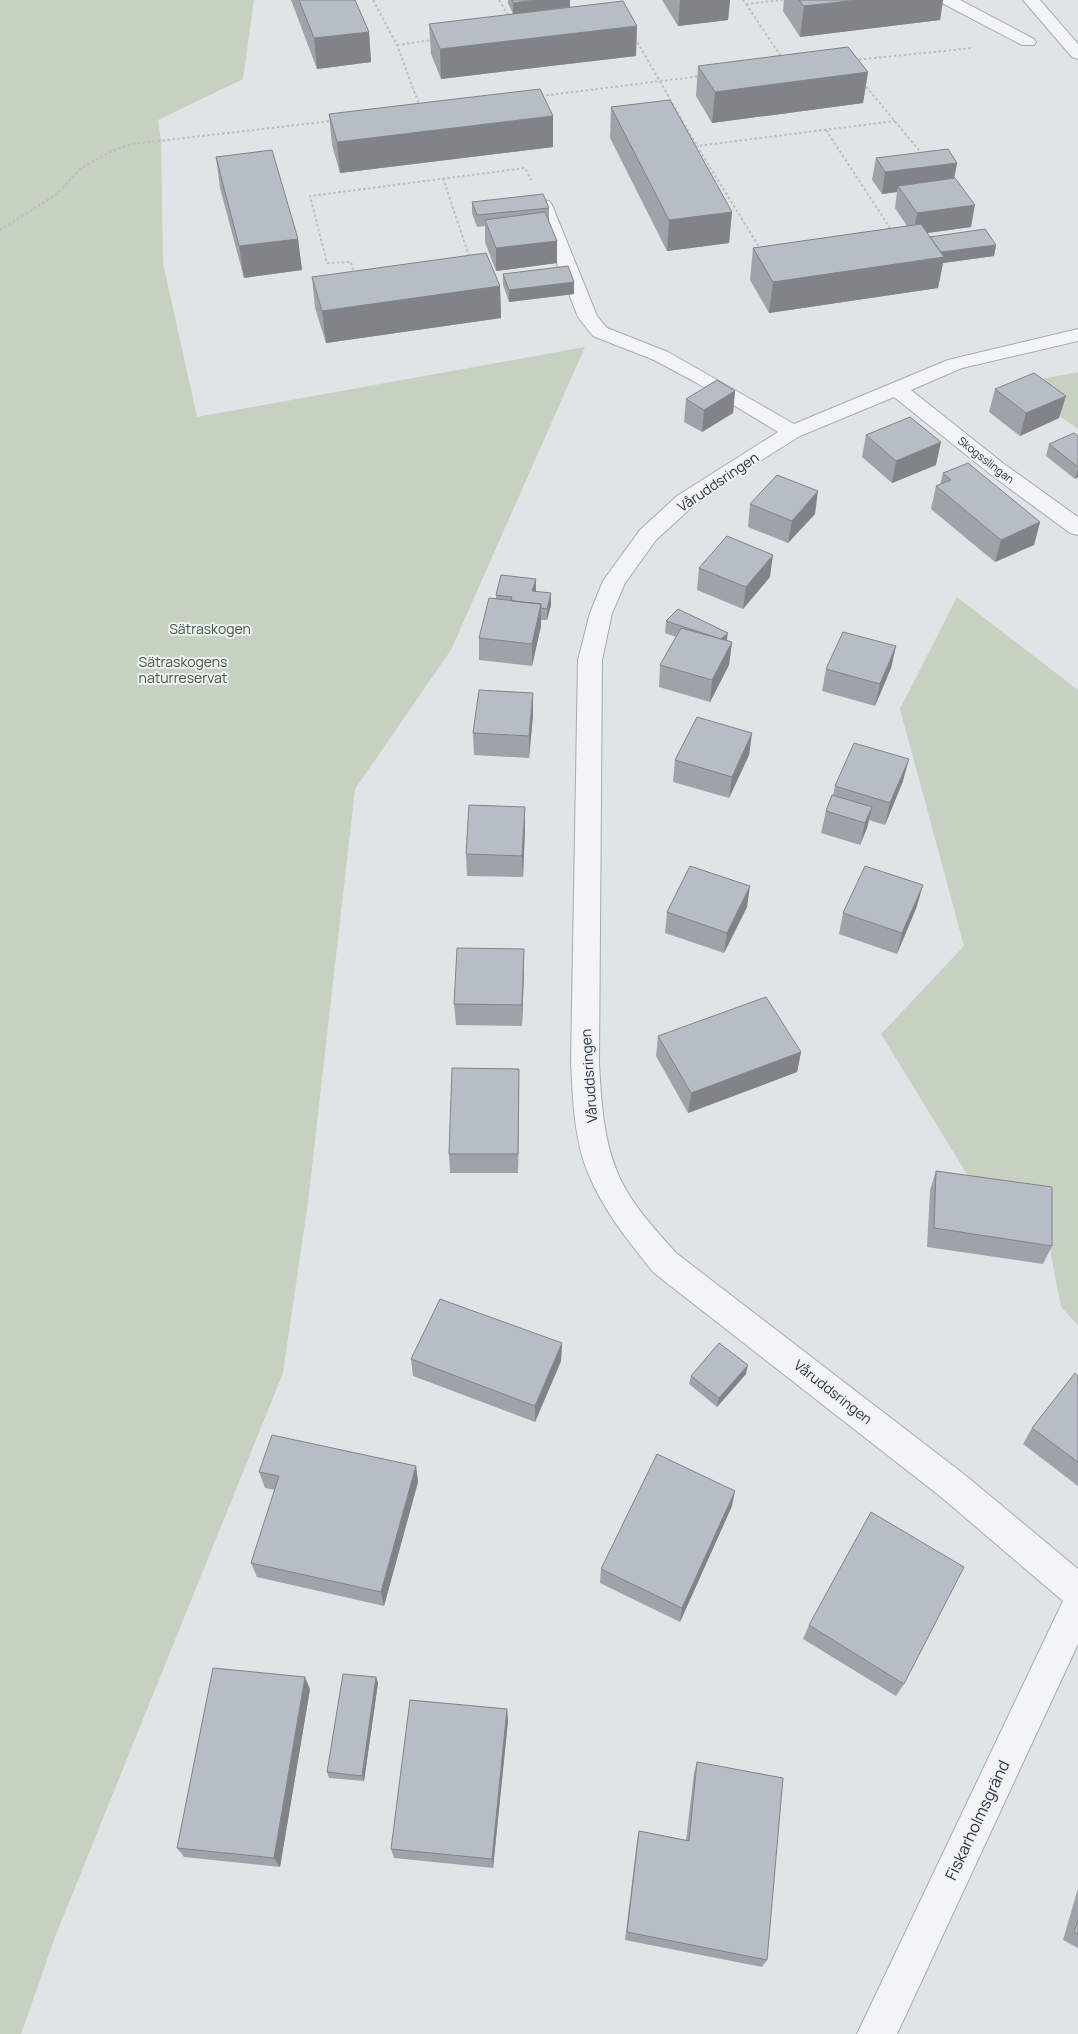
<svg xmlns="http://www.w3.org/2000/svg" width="1078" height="2034" font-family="Manrope,sans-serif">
	<rect width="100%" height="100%" fill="#dfe4e7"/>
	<path fill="#c7d1c1" d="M0,0H254L243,79L158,120L161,140L163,263L197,417L585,347L451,650L355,789L308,1202L283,1373L55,1937L21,2034H0Z
		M1078,372V429L1014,384Z
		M957,597L1078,690V1325L1061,1307L1040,1197L976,1189L881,1034L964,946L900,709Z"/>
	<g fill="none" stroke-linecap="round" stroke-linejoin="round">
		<g stroke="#a5abb1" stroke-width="2">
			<path id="minor" d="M940,0H960L1034,39L1036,42L1034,45H1022L942,3Z
				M1023,0H1040L1078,44V59L1072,57Z
				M543,200L549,201L552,205L597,316L607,328L668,352L794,424L948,360L1078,329V341L962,368L911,390L1004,464L1078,517V535L1070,533L990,474L894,397L800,436L747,469L693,506L656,540L625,583L612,613L602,660L599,1063C601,1098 603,1136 616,1169C628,1201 654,1228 676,1253L965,1475L1078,1569V1644L897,2034H857L1063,1601L941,1497L654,1273C629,1242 603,1210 588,1173C574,1139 573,1100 571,1063L578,660L590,613L603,581L640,530L677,496L778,432L697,383L654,360L593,336L578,317L534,205L537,201Z"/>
		</g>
		<path stroke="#babec2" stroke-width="2" stroke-dasharray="2.5 2.5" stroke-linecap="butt" d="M373,0L397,45L420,107
			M499,0L510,18
			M743,0L746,4L783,0
			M746,4L782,58
			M635,38L697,146
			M397,45L432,40
			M854,60L972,48
			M863,83L923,155
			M541,96L701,76
			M826,130L892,231
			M443,178L470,259
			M0,230L57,194L81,168L116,149L133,144L331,121
			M761,250L697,146L895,121
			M354,275L351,262L327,263L310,196L525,168L531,180"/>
		<use href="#minor" fill="#f2f4f6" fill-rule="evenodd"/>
	</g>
	<path fill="#9da3a9" d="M291,0H355L369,32L371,62L317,69Z
		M508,0H570V7L513,14L508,3Z
		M662,0H730L728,20L678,26Z
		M784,0H943L940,20L800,37L783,11Z
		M429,24L636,56L441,79L431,54Z
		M698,66L868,72L863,103L712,123L696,96Z
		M611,107L732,212L729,243L667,251L610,138Z
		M329,114L553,116V147L340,173L332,145Z
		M216,157L298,239L302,270L244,278L220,188Z
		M876,158L957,163L954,178L971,227L927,233L930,237L996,245L994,256L943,263L938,288L769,313L750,280L753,248L907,226L895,208L897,192L882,194L872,180Z
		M472,202L549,208V220H548L557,241V263L496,271L485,242V226L477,227L472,213Z
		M503,274L574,282V294L509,302L503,285Z
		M312,277L500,286L501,318L326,343L315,308Z
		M995,389L1059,418L1020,436L989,412Z
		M735,391L733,413L702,432L684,422L686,399Z
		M866,435L936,465L892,483L862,457Z
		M1078,436V477L1075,479L1046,456L1049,444Z
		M943,473L1040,522L1034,545L995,562L931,509L936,486L940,485Z
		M750,504L815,514L788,543L748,527Z
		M699,568L770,577L743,609L697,590Z
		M536,592L551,605L547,620H541V626L532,666L479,660V638L496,599V595Z
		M666,621L732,642L729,665L710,702L659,687L660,665L676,637L665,633Z
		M896,646L891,668L875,706L822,691L826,669Z
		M533,693V715L529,758L474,755L473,733Z
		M752,733L749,755L729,798L673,782L675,760Z
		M903,781L885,825L869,820L867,828L860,845L821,833L826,811L833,795L835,786Z
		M525,807V828L523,877L467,876L466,854Z
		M917,906L897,954L839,934L843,913Z
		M747,907L724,953L665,933L667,912Z
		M524,949V970L522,1026L456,1025L454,1004Z
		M658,1036L801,1052L797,1072L688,1113L656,1056Z
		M519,1069L518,1173H450L449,1154Z
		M936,1171L1052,1246L1043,1264L927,1247L930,1190Z
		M562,1343L561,1361L535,1422L413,1376L411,1359Z
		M746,1374L717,1407L689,1384L691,1376Z
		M1078,1376V1486L1023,1444L1032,1428Z
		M416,1466L418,1482L384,1606L257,1577L251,1563L275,1490L265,1488L259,1472Z
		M732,1506L680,1622L600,1583L601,1569Z
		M809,1625L904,1684L896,1696L803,1639Z
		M376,1677L378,1683L364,1781L329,1778L327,1772Z
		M310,1689L280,1867L184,1857L177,1848Z
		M507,1709L508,1721L493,1868L394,1858L391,1849Z
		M697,1762L767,1960L762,1967L625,1940L637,1841L639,1831L686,1840L694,1773Z
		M1078,1888V1948L1063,1940Z"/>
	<path fill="#808489" d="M537,0H570V7L513,14V3Z
		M680,0H730L728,20L678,26Z
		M858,0H943L940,20L800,37L804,6Z
		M637,26L636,56L441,79L440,49Z
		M369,32L371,62L317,69L314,38Z
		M868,72L863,103L712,123L715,92Z
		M553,116V147L340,173L337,142Z
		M957,163L953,185L898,186L897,192L882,194L885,172Z
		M975,205L971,227L913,235L917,213Z
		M732,212L729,243L667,251L669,220Z
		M298,239L302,270L244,278L239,246Z
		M557,241V263L496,271V248Z
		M996,245L994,256L943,263L938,288L769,313L773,282L937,253Z
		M574,282V294L509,302V290Z
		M500,286L501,318L326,343L322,311Z
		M735,391L733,413L702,432L704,410Z
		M1066,396L1059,418L1020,436L1026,413Z
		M941,442L936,465L892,483L896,461Z
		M1078,469V477L1075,479Z
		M818,491L815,514L788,543L792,521Z
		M1040,522L1034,545L995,562L1001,540Z
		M773,555L770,577L743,609L746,587Z
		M536,579V591L533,603L532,591Z
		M551,593V605L547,620V609Z
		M541,604V626L532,666V644Z
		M728,633L726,644L720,640Z
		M732,642L729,665L710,702L712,680Z
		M896,646L891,668L875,706L880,684Z
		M533,693V715L529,758V736Z
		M752,733L749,755L729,798L732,777Z
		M909,759L903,781L885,825L890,803Z
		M525,807V828L523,877L522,856Z
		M872,807L867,828L860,845L865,823Z
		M923,885L917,906L897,954L902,933Z
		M750,886L747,907L724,953L727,933Z
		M524,949V970L522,1026V1005Z
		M801,1052L797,1072L688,1113L691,1093Z
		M519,1069V1089L518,1173V1154Z
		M562,1343L561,1361L535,1422V1406Z
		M748,1365L746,1374L717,1407L719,1398Z
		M416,1466L418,1482L384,1606L381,1592Z
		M735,1491L732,1506L680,1622L682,1608Z
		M305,1677L310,1689L280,1867L274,1858Z
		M376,1677L378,1683L364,1781L362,1776Z
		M507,1709L508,1721L493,1868L492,1859Z"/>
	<path fill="#b7bdc4" stroke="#808489" d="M299,0H355L369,32L314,38Z
		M512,0H537L513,3Z
		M799,0H858L804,6Z
		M623,1L637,26L440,49L429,24Z
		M848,47L868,72L715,92L698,66Z
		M540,89L553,116L337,142L329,114Z
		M670,100L732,212L669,220L611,107Z
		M948,149L957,163L885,172L876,158Z
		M272,150L298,239L239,246L216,157Z
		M955,178L975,205L917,213L898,186Z
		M543,194L549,208L477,215L472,202Z
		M545,212L557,241L496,248L485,220Z
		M921,224L944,257L773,282L753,248Z
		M985,229L996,245L941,252L930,237Z
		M486,253L500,286L322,311L312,277Z
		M568,266L574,282L509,290L503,274Z
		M1034,373L1066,396L1026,413L995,389Z
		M717,380L735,391L704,410L686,399Z
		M910,417L941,442L896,461L866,435Z
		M1074,433L1078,436V467L1049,444Z
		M968,463L1040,522L1001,540L936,486L951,480L943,473Z
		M777,475L818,491L792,521L750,504Z
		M727,536L773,555L746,587L699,568Z
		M501,575L536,579L532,591L551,593L547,609L541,608V604L511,601L512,597L496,595Z
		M489,598L541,604L532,644L479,638Z
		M678,609L728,633L721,639L666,621Z
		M681,628L732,642L712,680L660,665Z
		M843,632L896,646L880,684L826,669Z
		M479,690L533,693L529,736L473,733Z
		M697,717L752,733L732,777L675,760Z
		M854,743L909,759L890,803L835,786Z
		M832,795L872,807L865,823L826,811Z
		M469,805L525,807L522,856L466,854Z
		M690,866L750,886L727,933L667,912Z
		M865,866L923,885L902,933L843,913Z
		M457,948L524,949L522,1005L454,1004Z
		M766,997L801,1052L691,1093L658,1036Z
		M452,1068L519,1069L518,1154H449Z
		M936,1171L1052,1187V1246L934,1228Z
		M440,1299L562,1343L535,1406L411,1359Z
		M719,1343L748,1365L719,1398L691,1376Z
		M1075,1373L1078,1376V1462L1032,1428Z
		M272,1435L416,1466L381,1592L251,1563L279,1476L259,1472Z
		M657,1454L735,1491L682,1608L601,1569Z
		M871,1512L964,1567L904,1684L809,1625Z
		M213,1668L305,1677L274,1858L177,1848Z
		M343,1674L376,1677L362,1776L327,1772Z
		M410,1700L507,1709L492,1859L391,1849Z
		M697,1762L783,1778L767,1960L627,1932L639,1831L689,1841Z
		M1078,1920V1934L1074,1932Z"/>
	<g text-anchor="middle" stroke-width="4" stroke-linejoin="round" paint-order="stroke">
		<g font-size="11" fill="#2a333d" stroke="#eff2f5">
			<text transform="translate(986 460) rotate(38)" y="4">Skogsslingan</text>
		</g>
		<g font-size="14" fill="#2a333d" stroke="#eff2f5">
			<text transform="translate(718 482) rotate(-34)" y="5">Våruddsringen</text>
			<text transform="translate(589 1076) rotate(-94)" y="5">Våruddsringen</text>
			<text transform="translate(833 1392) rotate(38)" y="5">Våruddsringen</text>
		</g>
		<g font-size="14" fill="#425838" stroke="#eff2f5">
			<text x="210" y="634">Sätraskogen</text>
			<text x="183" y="667">Sätraskogens<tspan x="183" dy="16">naturreservat</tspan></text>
		</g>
		<g font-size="16" fill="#2a333d" stroke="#eff2f5">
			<text transform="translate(977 1820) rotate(-65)" y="6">Fiskarholmsgränd</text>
		</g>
	</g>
</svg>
